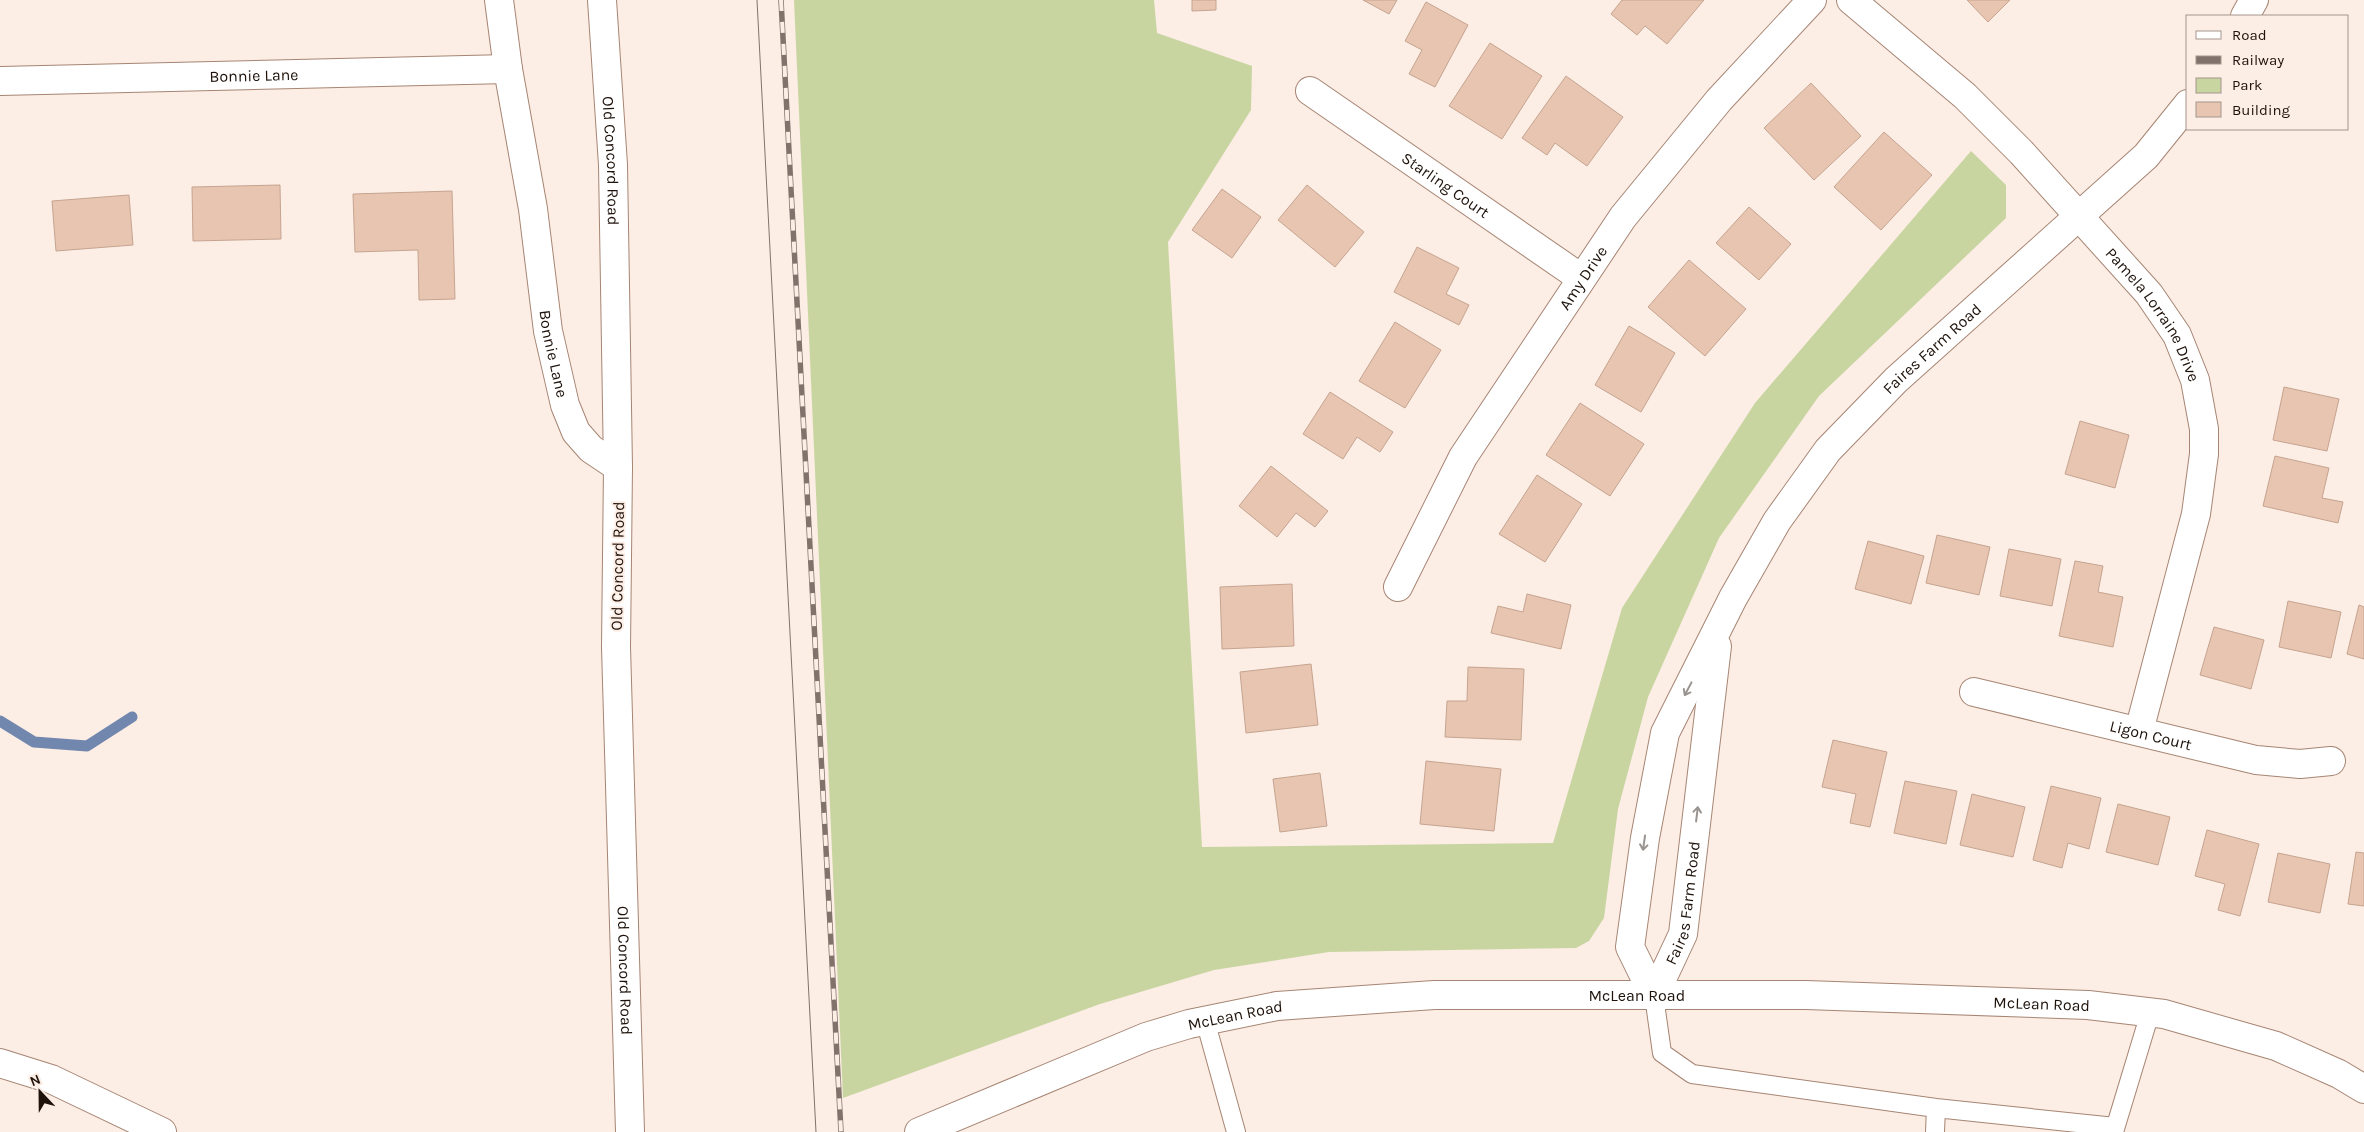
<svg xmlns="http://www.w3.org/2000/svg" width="2364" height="1132" font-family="Karla,sans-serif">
	<rect width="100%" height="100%" fill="#fcede5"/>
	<path fill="#c9d5a0" d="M794,0H1154L1157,33L1252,66L1251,110L1168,242L1202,847L1553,843L1622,608L1755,403L1971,151L2006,185V218L1819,396L1719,538L1648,697L1618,809L1604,918L1589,941L1576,948L1329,952L1214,970L1100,1004L843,1098Z"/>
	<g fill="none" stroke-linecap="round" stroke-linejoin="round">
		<path stroke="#7187ae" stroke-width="11" d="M0,721L34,742L87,746L132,717"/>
	</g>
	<path fill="#e7c5b1" stroke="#c5a490" d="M1192,0H1216V10L1192,11Z
		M1363,0H1397L1389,14Z
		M1622,0H1704L1667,44L1645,26L1637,35L1611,14Z
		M1967,0H2010L1988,22Z
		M1426,2L1468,25L1435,87L1409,74L1422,50L1405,41Z
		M1490,43L1542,76L1502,139L1449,106Z
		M1566,76L1623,117L1587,166L1555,143L1547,155L1522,138Z
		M1811,83L1861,136L1814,180L1764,128Z
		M1884,132L1932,175L1881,230L1834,187Z
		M280,185L281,239L193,241L192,187Z
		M1307,185L1364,232L1335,267L1278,220Z
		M1222,189L1261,217L1232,258L1192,230Z
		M452,191L455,299L419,300L418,250L355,252L353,194Z
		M129,195L133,245L56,251L52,201Z
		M1749,207L1791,244L1759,280L1716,243Z
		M1417,247L1459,268L1446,294L1469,305L1459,325L1394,292Z
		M1689,260L1746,309L1705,356L1648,307Z
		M1395,322L1441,350L1405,408L1359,381Z
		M1629,326L1675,353L1641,412L1595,385Z
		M2284,387L2339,399L2327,451L2273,440Z
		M1330,392L1393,432L1380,452L1357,437L1343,459L1303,434Z
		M1580,403L1644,444L1610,496L1546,455Z
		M2080,421L2129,435L2115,488L2065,474Z
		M2275,456L2329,468L2322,498L2343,502L2338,523L2263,506Z
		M1271,466L1328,511L1315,527L1296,513L1277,537L1239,506Z
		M1537,475L1582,504L1545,562L1499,534Z
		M1937,535L1990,547L1979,595L1926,583Z
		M1868,541L1924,556L1911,604L1855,589Z
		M2009,549L2061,559L2052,606L2000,596Z
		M2075,561L2103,566L2098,592L2123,597L2113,647L2059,636Z
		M1292,584L1294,646L1222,649L1220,587Z
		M1527,594L1571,605L1561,649L1491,633L1498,606L1523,612Z
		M2288,601L2341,612L2331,658L2279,647Z
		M2359,605L2364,607V659L2347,654Z
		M2214,627L2264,640L2251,689L2200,675Z
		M1311,664L1318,725L1246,733L1240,672Z
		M1468,667L1524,669L1521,740L1445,737L1447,701H1467Z
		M1833,740L1887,752L1870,827L1850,823L1856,794L1822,787Z
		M1426,761L1501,769L1494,831L1420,824Z
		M1320,773L1327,826L1280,832L1273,779Z
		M1905,781L1957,791L1946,844L1894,833Z
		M2051,786L2101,798L2089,849L2068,843L2062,868L2033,860Z
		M1972,794L2025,807L2013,857L1960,845Z
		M2118,804L2170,817L2158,865L2106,852Z
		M2207,830L2259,844L2240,916L2218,910L2225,884L2195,876Z
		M2356,852L2364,853V906L2348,904Z
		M2278,853L2330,864L2320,913L2268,902Z"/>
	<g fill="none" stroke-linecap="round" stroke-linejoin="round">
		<g stroke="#a68573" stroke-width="20">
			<path id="service" d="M1654,996L1662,1053L1692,1074L1936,1108L2115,1127
				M1205,1020L1236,1132
				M1935,1132L1936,1108
				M2114,1132L2150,1013"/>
		</g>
		<g stroke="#a68573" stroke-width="30">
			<g id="minor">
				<path id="s1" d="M499,0L508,69L533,209L548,331L565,405L576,432L591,449L618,467"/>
				<path id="s2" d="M1851,0L1965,96L2021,152L2149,294L2177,335L2195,380L2204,429V454L2196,514L2139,731"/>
				<path d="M2245,16L2254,0"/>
				<path id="s3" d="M0,81L508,69"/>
				<path id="s4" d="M1310,91L1581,278"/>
				<path id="s5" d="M1398,587L1463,457L1623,217L1719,100L1812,0"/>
				<path id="s6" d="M1974,692L2256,760L2300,764L2331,761"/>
				<path id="s7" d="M1654,996L1630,947L1645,838L1665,733L1733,598L1777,521L1828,450L1896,380L2146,156L2188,104"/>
				<path id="s8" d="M1654,996L1683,934L1717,646"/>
				<path d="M0,1063L51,1079L162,1132"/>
			</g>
		</g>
		<g stroke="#a68573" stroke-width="30">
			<g id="tertiary">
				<path id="s9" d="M602,0L613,165L618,467L616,647L630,1132"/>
				<path id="s10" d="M919,1132L1146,1037L1189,1024L1277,1006L1434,995H1806L2088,1005L2164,1014L2276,1046L2339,1074L2364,1089"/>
			</g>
		</g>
		<use href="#service" stroke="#fff" stroke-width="18"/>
		<use href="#minor" stroke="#fff" stroke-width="28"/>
		<use href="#tertiary" stroke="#fff" stroke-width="28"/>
		<path stroke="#81736c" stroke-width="1" d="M757,0L816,1132"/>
		<g stroke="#81736c" stroke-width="5.5">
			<path id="rail" d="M781,0L841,1132"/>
		</g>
		<use href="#rail" stroke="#fcede5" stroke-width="4" stroke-dasharray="11" stroke-linecap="butt"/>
	</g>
	<defs><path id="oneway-shaft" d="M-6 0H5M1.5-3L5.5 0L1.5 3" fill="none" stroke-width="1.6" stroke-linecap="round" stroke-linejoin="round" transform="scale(1.25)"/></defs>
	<g stroke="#9a9491">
		<use href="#oneway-shaft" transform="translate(1688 689) rotate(118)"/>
		<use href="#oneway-shaft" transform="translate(1697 814) rotate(-83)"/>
		<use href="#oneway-shaft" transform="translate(1644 843) rotate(98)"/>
	</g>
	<g text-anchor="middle" stroke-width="4" stroke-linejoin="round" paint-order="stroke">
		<g font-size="16" fill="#1e120b" stroke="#fcede5">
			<text dy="6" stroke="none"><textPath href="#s3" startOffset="254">Bonnie Lane</textPath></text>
			<text dy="6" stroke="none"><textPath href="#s9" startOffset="161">Old Concord Road</textPath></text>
			<text dy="6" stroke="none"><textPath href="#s4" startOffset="165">Starling Court</textPath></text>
			<text dy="6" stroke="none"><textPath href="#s5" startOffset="361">Amy Drive</textPath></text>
			<text dy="6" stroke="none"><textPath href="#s2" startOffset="439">Pamela Lorraine Drive</textPath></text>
			<text dy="6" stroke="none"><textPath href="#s7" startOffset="744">Faires Farm Road</textPath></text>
			<text dy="6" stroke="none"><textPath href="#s1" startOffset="358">Bonnie Lane</textPath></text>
			<text transform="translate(617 566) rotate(-89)" y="6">Old Concord Road</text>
			<text dy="6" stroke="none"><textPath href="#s6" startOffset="182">Ligon Court</textPath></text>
			<text dy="6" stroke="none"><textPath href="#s8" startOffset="99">Faires Farm Road</textPath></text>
			<text dy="6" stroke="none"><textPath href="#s9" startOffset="971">Old Concord Road</textPath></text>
			<text dy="6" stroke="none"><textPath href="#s10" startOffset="741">McLean Road</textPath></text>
			<text dy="6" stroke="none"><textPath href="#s10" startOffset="1146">McLean Road</textPath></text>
			<text dy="6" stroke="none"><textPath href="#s10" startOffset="338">McLean Road</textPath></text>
		</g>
	</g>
	<rect x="2186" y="15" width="162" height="115" fill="#fcede5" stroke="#a3958e"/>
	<rect x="2196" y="31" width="25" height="8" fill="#ffffff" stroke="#a3958e"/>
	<text x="2232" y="40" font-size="15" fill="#1e120b">Road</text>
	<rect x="2196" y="56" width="25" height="8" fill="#81736c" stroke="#a3958e"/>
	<text x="2232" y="65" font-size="15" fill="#1e120b">Railway</text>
	<rect x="2196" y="78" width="25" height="15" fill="#c9d5a0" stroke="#a3958e"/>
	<text x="2232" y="90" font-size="15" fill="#1e120b">Park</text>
	<rect x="2196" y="102" width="25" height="15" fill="#e7c5b1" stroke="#a3958e"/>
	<text x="2232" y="115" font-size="15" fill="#1e120b">Building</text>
	<g transform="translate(40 1092) rotate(338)" stroke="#fcede5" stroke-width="4" paint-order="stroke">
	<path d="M0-4L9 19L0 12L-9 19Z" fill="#1e120b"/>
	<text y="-8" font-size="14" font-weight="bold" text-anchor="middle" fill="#1e120b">N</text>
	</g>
</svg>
